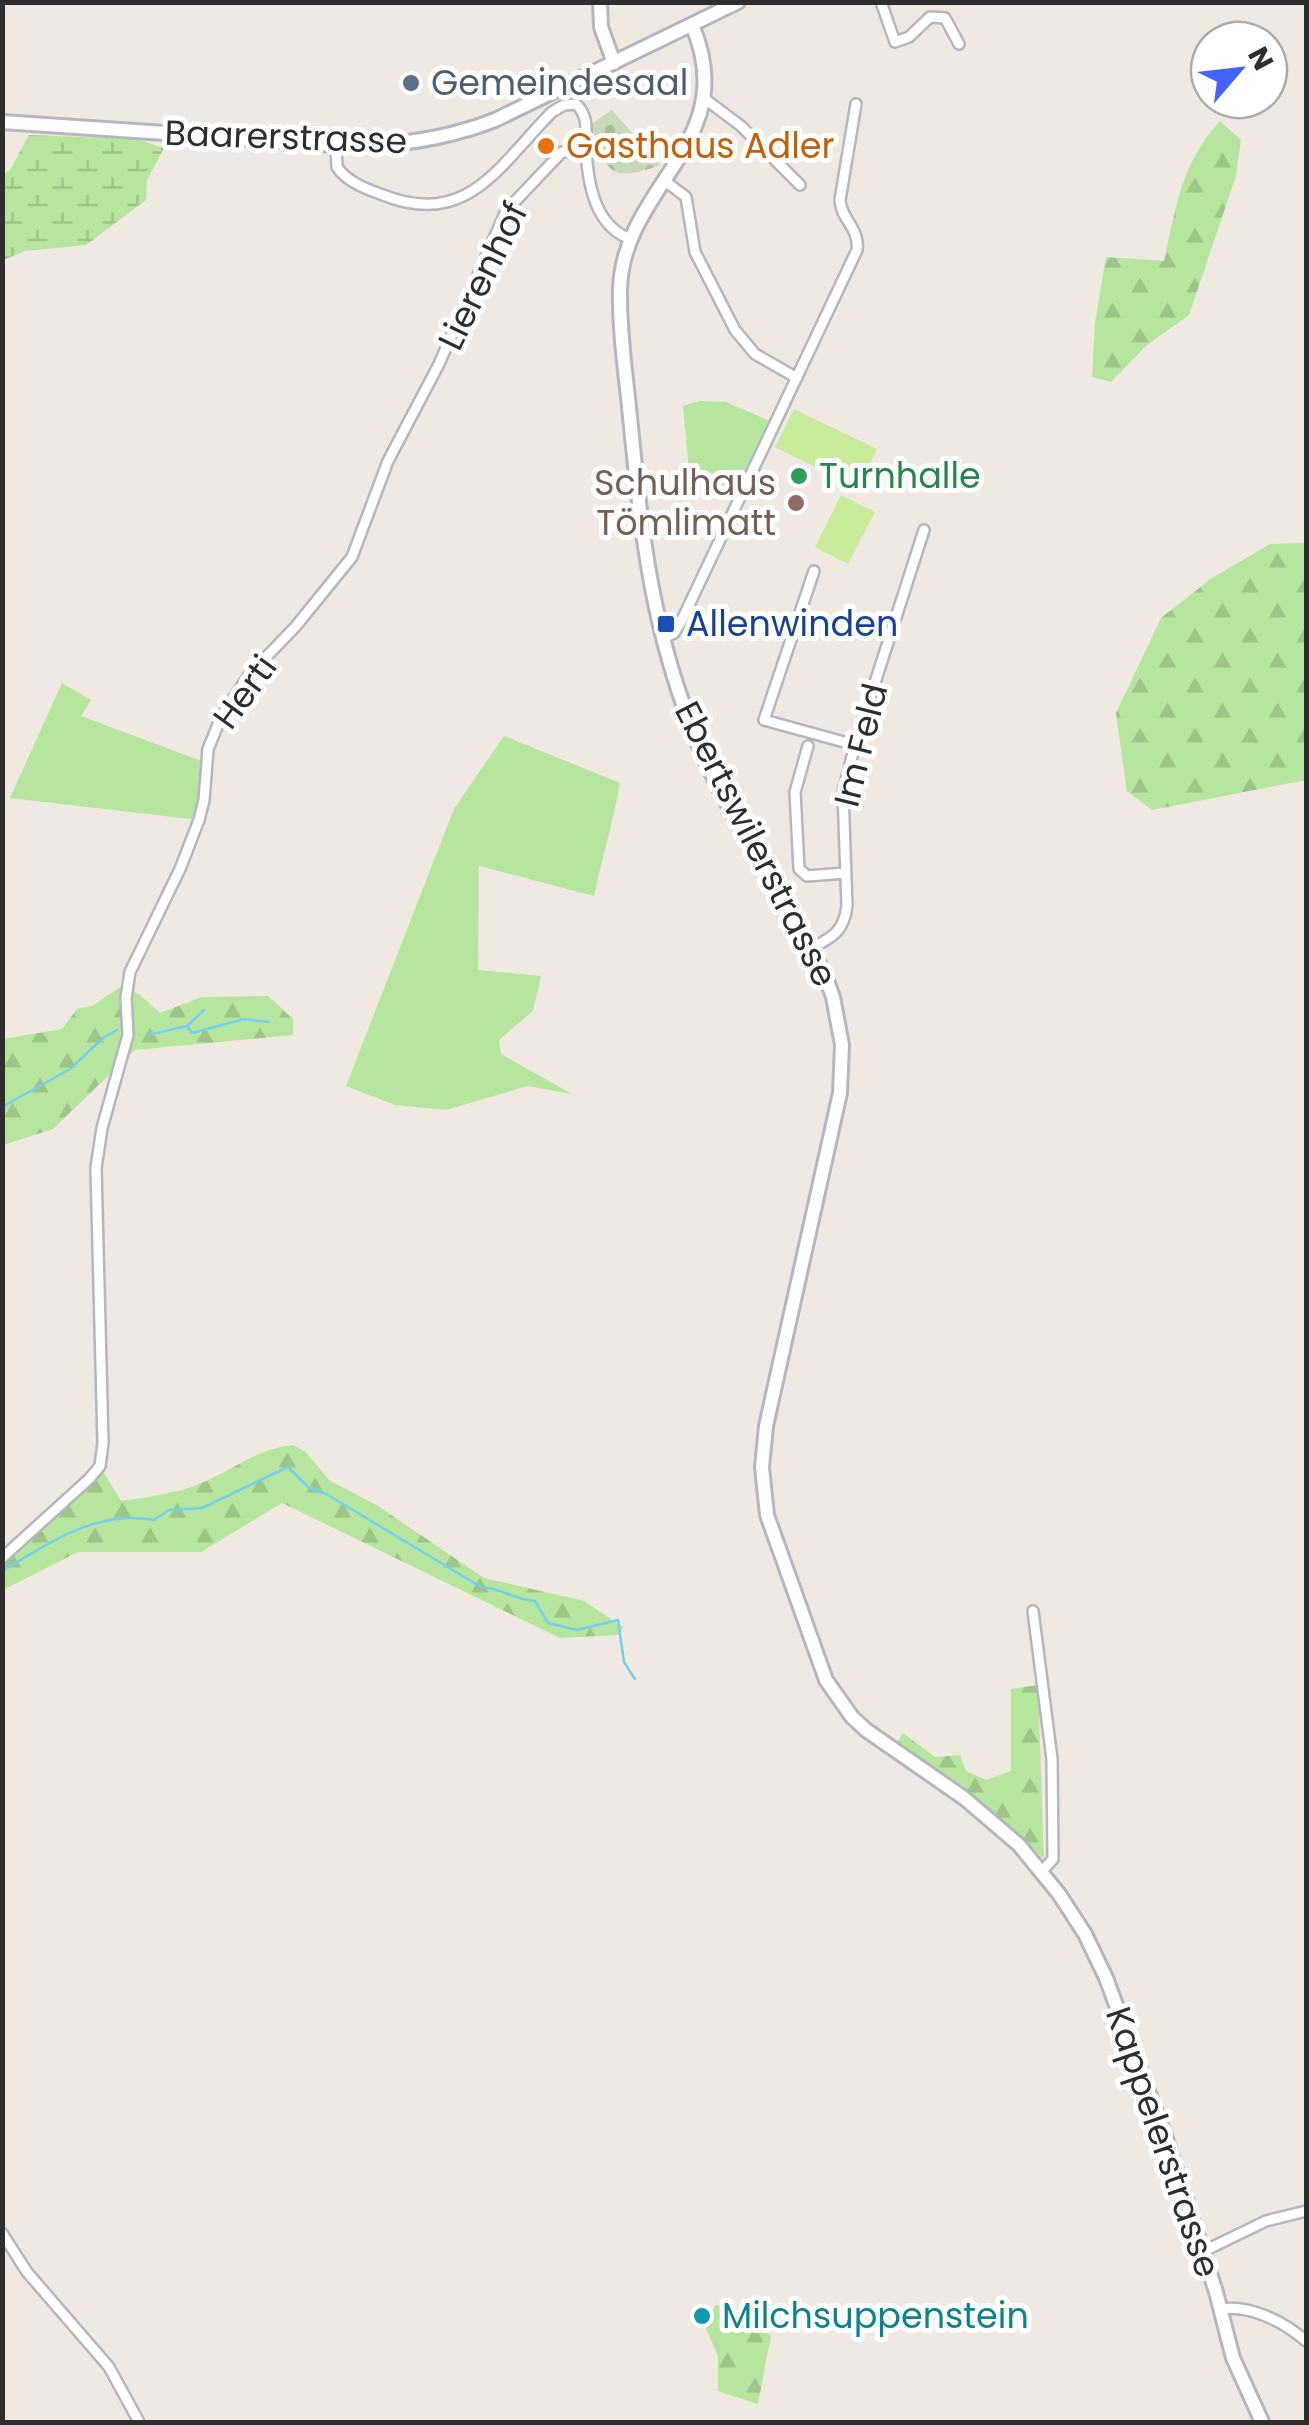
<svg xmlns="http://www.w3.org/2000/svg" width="1309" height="2425" font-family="Poppins,sans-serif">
	<defs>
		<pattern id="forest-firs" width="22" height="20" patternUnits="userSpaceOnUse" patternTransform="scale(2.5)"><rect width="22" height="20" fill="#b6e59e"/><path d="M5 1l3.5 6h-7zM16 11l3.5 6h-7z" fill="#9dc588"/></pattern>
		<pattern id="wetland-marsh" width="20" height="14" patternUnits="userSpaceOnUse" patternTransform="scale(2.5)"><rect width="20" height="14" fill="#b6e59e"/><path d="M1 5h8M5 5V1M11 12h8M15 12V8" fill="none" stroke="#9dc588"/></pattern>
		<pattern id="cemetery-stones" width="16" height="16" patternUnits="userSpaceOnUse" patternTransform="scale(2.5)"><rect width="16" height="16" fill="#c8d9b8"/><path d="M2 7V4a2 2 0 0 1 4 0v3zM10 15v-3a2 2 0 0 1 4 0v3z" fill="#acbb9e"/></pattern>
	</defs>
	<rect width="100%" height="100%" fill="#efe9e1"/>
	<path fill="#b6e59e" d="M700,401L726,402L770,421L737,492L689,469L683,406Z
		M62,683L91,700L81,716L207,763L199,820L10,798Z
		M504,736L620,783C613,822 602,858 594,896L479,866L478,970L541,976L533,1011L499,1040L501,1054L572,1094L528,1086L446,1110L395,1105L346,1086L454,809Z"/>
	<path fill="url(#forest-firs)" d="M1220,121L1241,140L1236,176L1189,315L1147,345L1111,382L1092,377L1095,323L1106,257L1164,261C1177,204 1180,166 1220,121Z
		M1306,543V780L1152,810L1127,791L1116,713L1161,618L1212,578L1270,544Z
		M122,986L140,995L160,1013L202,997L268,996L293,1019V1035L135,1050L53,1129L3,1145V1039L62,1029L77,1009L92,1006Z
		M293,1445L306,1452L329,1480L378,1506L484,1578L584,1601L623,1627L619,1635L560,1638L282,1503L201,1552H78L3,1590V1549L29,1535L100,1466L121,1501C150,1497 180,1493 206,1481C241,1466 254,1450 293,1445Z
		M1038,1685L1044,1859L1014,1830L895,1745L903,1733L935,1757L960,1755L966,1771L986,1780L1011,1771V1689Z
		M716,2305L752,2313L771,2336L758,2404L718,2391V2356L704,2324Z"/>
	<path fill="url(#wetland-marsh)" d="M29,135L137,139L164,148L147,180L146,200L86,245L25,251L3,260V174L10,170Z"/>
	<path fill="url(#cemetery-stones)" d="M612,110L660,165C608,184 606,171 591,124Z"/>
	<path fill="#c9ec9a" d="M794,409L877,449L858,488L775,447Z
		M841,495L875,512L848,564L815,547Z"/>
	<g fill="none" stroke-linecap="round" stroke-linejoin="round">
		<path stroke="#75cff0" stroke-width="2.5" d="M188,1025L204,1010
			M148,1035L187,1026L192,1033L244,1019L269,1022
			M2,1107L70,1069L103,1038L117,1030
			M2,1571C50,1543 97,1509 154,1520L169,1510L202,1508L288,1467L308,1487L328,1495L481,1587C502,1588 514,1600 535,1601L548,1623L577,1630L618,1620L624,1662L635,1679"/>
		<g stroke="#b4b7c1" stroke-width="14">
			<path id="street" d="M881,2L895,42L909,37L930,17L945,18L959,44
				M705,99L741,126L800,185
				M336,145L337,167C347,182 366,189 383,195C468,229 500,164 552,112L564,105L576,104C590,117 585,133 586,150C588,184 595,227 631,239
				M665,181L686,197L695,252L735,330L755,354L797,378
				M814,571L764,720L855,745
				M662,639L674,633L681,622L857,250C860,228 841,220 840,200L856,104
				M808,746L795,792L799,869L807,876L845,873
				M812,948C833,937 844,931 847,906L843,792L855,745L924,530
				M2,1558L89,1479L100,1466L103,1443L96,1168L102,1128L128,1035L126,998L130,972L180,869L199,820L204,800L208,749L222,715L250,674L296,626L352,557L388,461L439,364L506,211L562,152L586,151
				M1033,1611L1052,1759L1053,1859L1042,1871
				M2,2233L27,2272L109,2367L139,2422
				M1202,2252L1266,2221L1306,2211
				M1220,2309C1250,2304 1284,2322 1306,2341"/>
		</g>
		<g stroke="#b4b7c1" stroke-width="18">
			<path id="secondary" d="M600,2L601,27L614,63
				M692,25C743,142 623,185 620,289C619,331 626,375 630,417C642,538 652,635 700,748C734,827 786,897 824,973L833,997L842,1045L840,1093L766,1426L762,1467L767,1515L826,1680L852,1717L866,1730L964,1798L1019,1845L1059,1894L1085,1934L1106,1978L1166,2139L1216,2292L1233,2358L1262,2422
				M2,122C76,127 150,132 224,137C322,144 400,157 495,120L738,2"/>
		</g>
		<use href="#street" stroke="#fff" stroke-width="9"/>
		<use href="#secondary" stroke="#fff" stroke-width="12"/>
	</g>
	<circle fill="#5c6f8a" stroke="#fff" stroke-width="4" cx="411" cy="83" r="10"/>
	<circle fill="#e8710a" stroke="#fff" stroke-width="4" cx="546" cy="146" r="10"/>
	<circle fill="#2e9e5b" stroke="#fff" stroke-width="4" cx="799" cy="476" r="10"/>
	<circle fill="#8d6e63" stroke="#fff" stroke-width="4" cx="796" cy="503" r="10"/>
	<rect fill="#1a4fb4" stroke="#fff" stroke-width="4" x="656" y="614" width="20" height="20" rx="5"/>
	<circle fill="#0f9aa8" stroke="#fff" stroke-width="4" cx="702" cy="2316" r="10"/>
	<g text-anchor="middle" stroke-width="10" stroke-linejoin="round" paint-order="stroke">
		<g font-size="35" fill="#4e5e75" stroke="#fff" text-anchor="start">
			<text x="431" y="95">Gemeindesaal</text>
		</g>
		<g font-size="35" fill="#2e2e2e" stroke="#fff">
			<text transform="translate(286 137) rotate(2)" y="12">Baarerstrasse</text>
			<text transform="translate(483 276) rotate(-64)" y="12">Lierenhof</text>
			<text transform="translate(245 692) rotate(-54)" y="12">Herti</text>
			<text transform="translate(861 745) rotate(-76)" y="12">Im Feld</text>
			<text transform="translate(756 844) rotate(63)" y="12">Ebertswilerstrasse</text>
			<text transform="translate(1163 2142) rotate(71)" y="12">Kappelerstrasse</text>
		</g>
		<g font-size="35" fill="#c56008" stroke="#fff" text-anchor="start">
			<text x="566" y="158">Gasthaus Adler</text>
		</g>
		<g font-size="35" fill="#27864d" stroke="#fff" text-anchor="start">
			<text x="819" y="488">Turnhalle</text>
		</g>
		<g font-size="35" fill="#785e54" stroke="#fff" text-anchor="end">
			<text x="776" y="495">Schulhaus<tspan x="776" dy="40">Tömlimatt</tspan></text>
		</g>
		<g font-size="35" fill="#164399" stroke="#fff" text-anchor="start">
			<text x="686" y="636">Allenwinden</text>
		</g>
		<g font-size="35" fill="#0d838f" stroke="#fff" text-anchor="start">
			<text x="722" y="2328">Milchsuppenstein</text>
		</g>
	</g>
	<rect width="1309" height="2425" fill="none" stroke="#2e2e2e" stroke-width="10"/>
	<g transform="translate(1239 70) rotate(62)"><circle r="48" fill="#ffffff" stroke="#ababab" stroke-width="2.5"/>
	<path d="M0-8L18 38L0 25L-18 38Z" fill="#4264fb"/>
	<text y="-15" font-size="28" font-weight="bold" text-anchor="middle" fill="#2e2e2e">N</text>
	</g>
</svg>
